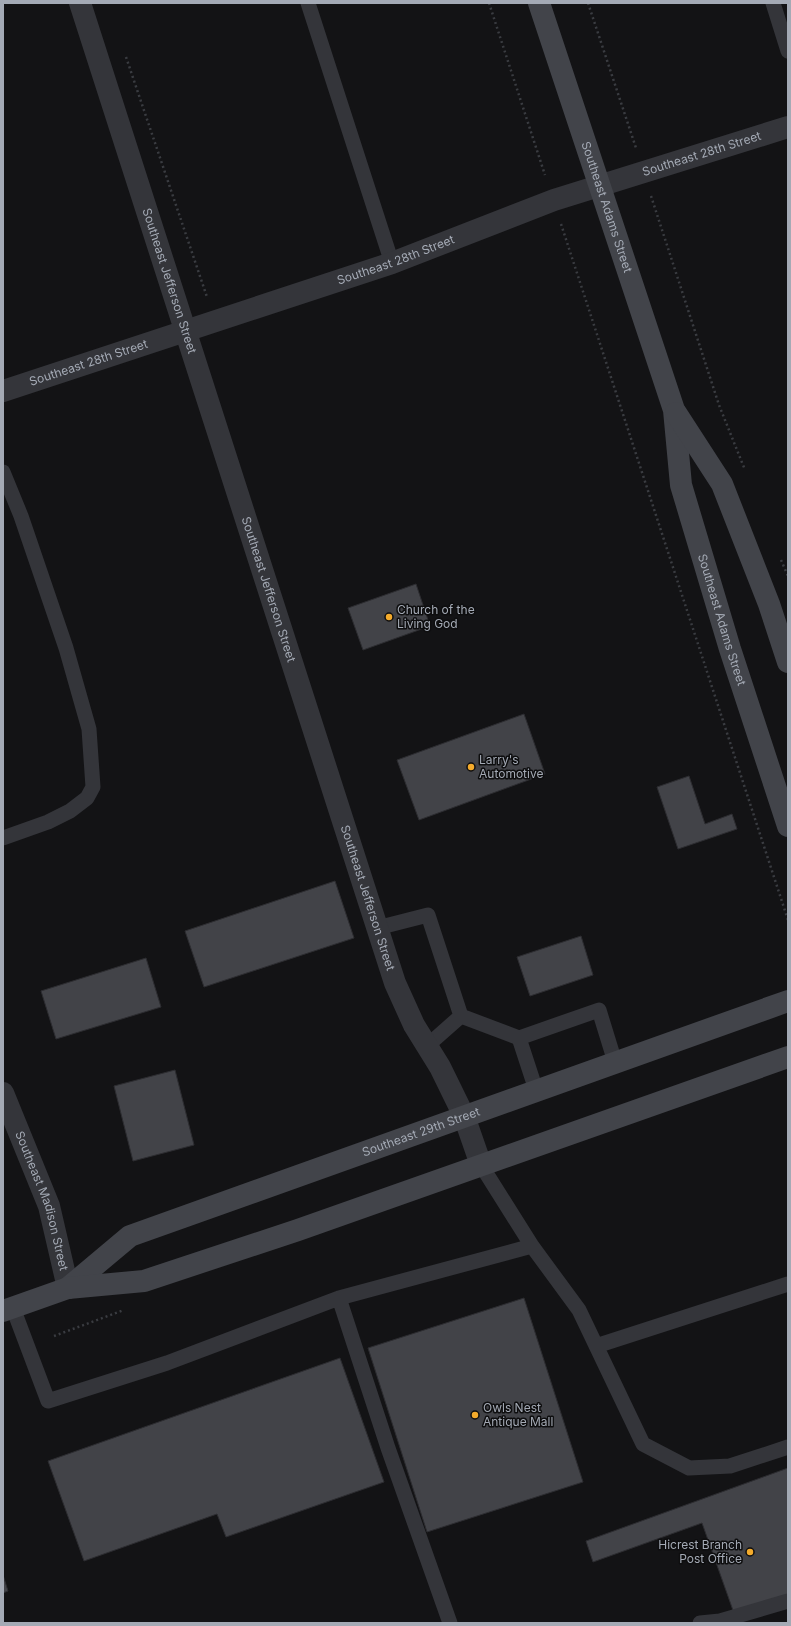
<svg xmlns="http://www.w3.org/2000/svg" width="791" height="1626" font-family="Inter,sans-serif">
	<rect width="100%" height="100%" fill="#131315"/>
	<path fill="#424348" stroke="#2d2d31" d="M416,584L430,626L363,650L348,608Z
		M524,714L545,774L419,820L397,760Z
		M689,776L705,824L732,814L737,829L678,849L657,787Z
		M335,881L354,938L204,987L185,931Z
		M581,936L593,975L530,996L517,957Z
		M146,958L161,1007L56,1039L41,991Z
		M175,1070L194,1145L133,1161L114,1086Z
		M524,1298L583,1482L427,1532L368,1348Z
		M340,1358L384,1482L226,1537L217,1514L84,1561L48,1461Z
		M788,1468V1598L735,1616L702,1523L593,1562L586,1541Z
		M3,1575L8,1591L3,1593Z"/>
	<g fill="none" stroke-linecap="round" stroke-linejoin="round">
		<path stroke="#3a3c41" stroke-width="2.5" stroke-dasharray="2 3" stroke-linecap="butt" d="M489,3L545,175
			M588,3L636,148
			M126,57L207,297
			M651,196L719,405L745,470
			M561,224L788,920
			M781,560L788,576
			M54,1336L124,1310"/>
		<path stroke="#34353a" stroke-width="15" d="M308,3L392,263
			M773,3L788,51
			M3,472L21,516L66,648L89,729L93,787L87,798L70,811L48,822L3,838
			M377,928L428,915L461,1016L427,1046
			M461,1016L519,1038L536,1090
			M519,1038L599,1010L615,1062
			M532,1246L579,1310L643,1444L689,1468L730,1466L788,1447
			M13,1308L48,1401L167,1363L339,1298
			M596,1346L788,1284
			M450,1623L388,1448L339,1298L532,1246L481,1165
			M700,1623L720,1621L788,1601"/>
		<g stroke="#34353a" stroke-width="22">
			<path id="s1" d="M80,3L395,983L414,1025L440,1067L464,1116L481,1165"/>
			<path id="s2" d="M3,391L392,263L554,200L788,127"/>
			<path id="s3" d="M3,1093L49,1206L68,1288"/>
		</g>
		<g stroke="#42444a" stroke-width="22">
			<path id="s4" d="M539,3L674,410L681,485L730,649L788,826"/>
			<path d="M676,413L722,484L769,604L788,662"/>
			<path id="s5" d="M68,1288L130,1236L788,1001"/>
			<path d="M3,1311L68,1288L144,1281L298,1230L788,1057"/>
		</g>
	</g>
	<g fill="#f4ab2c" stroke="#0e0e0f" stroke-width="1.5">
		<circle cx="389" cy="617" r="4"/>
		<circle cx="471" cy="767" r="4"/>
		<circle cx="475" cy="1415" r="4"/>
		<circle cx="750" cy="1552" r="4"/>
	</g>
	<g text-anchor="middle" stroke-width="3" stroke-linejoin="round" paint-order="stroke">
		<g font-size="12" fill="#a4aab5" stroke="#0e0e0f">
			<text dy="4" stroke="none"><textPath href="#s2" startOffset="738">Southeast 28th Street</textPath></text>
			<text dy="4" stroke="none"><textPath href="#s4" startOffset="215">Southeast Adams Street</textPath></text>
			<text dy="4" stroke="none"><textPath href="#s2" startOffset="414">Southeast 28th Street</textPath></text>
			<text dy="4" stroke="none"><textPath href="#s1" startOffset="292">Southeast Jefferson Street</textPath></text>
			<text dy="4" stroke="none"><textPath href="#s2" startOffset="90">Southeast 28th Street</textPath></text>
			<text dy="4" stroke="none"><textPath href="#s1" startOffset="616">Southeast Jefferson Street</textPath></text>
			<text dy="4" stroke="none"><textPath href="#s4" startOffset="645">Southeast Adams Street</textPath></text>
			<text dy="4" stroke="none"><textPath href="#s1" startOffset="940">Southeast Jefferson Street</textPath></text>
			<text dy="4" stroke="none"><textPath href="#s5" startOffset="390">Southeast 29th Street</textPath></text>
			<text dy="4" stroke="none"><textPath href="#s3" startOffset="115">Southeast Madison Street</textPath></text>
		</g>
		<g font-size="12" fill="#a4aab5" stroke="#0e0e0f" text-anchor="start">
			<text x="397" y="614">Church of the<tspan x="397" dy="14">Living God</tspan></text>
			<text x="479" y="764">Larry's<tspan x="479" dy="14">Automotive</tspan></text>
			<text x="483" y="1412">Owls Nest<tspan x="483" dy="14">Antique Mall</tspan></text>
			<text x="742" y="1549" text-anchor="end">Hicrest Branch<tspan x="742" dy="14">Post Office</tspan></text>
		</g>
	</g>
	<rect width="791" height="1626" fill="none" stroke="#a4aab5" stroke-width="8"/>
</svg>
